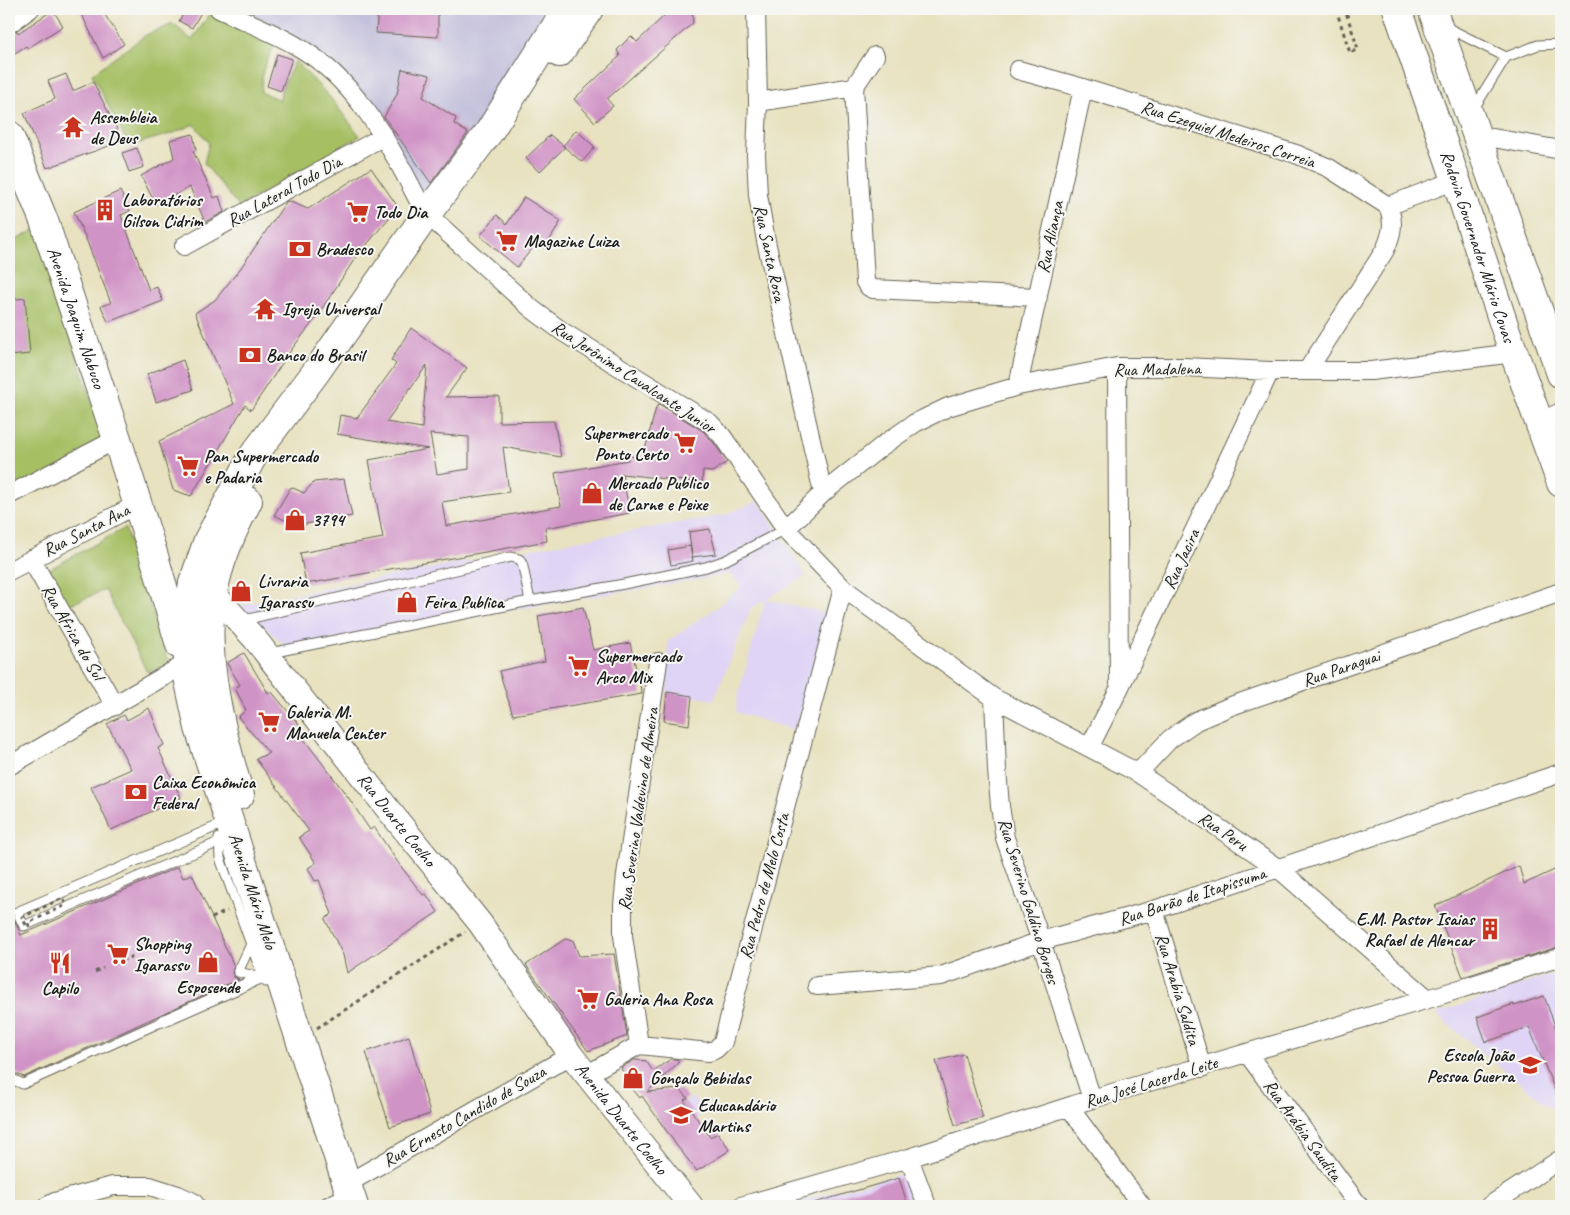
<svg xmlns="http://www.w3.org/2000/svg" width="1570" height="1215" font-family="Caveat,sans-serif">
	<rect width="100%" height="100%" fill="#f6f6f2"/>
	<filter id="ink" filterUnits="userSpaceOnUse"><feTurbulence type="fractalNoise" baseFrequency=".02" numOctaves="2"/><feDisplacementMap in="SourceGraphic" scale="10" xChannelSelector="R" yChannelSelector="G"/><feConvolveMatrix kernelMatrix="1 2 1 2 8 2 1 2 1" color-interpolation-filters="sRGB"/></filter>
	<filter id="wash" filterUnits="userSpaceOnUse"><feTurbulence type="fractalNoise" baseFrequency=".0096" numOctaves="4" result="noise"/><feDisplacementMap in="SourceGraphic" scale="20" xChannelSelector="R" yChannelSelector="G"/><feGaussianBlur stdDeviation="1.12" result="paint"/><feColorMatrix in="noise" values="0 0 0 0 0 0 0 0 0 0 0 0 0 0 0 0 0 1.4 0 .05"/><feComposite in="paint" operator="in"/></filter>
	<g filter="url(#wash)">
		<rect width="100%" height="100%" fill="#e8e2c0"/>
		<path fill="#dfd4f5" d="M758,501L806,576L766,599L827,613L796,731L736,712L737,699L765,600L751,608L714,700L667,692L668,641L716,608L741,587L731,574L287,647L240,605L546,546L725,515Z
			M1561,971V1116L1435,1014Z
			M693,1097L704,1113L672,1132L658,1118Z
			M903,1174L912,1206H780Z"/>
		<path fill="#c3c0db" d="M240,9H550L535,40L427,207L368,101L240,11Z"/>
		<path fill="#a6bf64" stroke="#616e40" d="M210,14L277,39L263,70L261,92L280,100L281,91L295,61L329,96L360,136L239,207L204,163L209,143L194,124L174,133L129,146L92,74L146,35L173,24L192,40Z
			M36,229L108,453L9,505V247L16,240Z
			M125,528L169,664L147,672L105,590L66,606L46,571Z"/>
		<g id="blocks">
			<path fill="#d093c6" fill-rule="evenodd" d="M79,9H101L124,44L103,58Z
				M186,9H203L192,28L179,21Z
				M378,9H438V37L376,33Z
				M662,9H692L693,23L607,99L613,106L595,122L574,99L620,56L617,50L631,36L637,42L665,15Z
				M53,10L63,26L28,48L26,46L9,57V34L17,31L18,33Z
				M277,54L292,59L281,91L267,86Z
				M402,69L430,75L423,97L456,118L454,124L468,133L431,183L384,117L397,94Z
				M66,74L73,91L93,82L123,141L47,168L24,113L55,99L48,81Z
				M576,130L595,147L582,162L563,146Z
				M193,134L196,150L193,151L214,198L219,196L224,212L205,222L190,187L156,205L141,176L174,158L170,140Z
				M550,135L565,147L539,172L526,158Z
				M137,148L144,167L129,172L122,153Z
				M371,168L398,207L354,260L316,318L291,350L251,410L245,405L191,496L173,490L159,441L234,404L195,313L215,300L240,269L286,202L288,201L308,209Z
				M120,191L130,211L121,215L149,290L157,287L163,301L108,322L101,306L111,303L86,239L74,212Z
				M524,197L561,221L545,248L537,243L517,267L480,236L497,215L507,224Z
				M25,298L30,354L9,356V300Z
				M411,328L467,368L446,397L499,396V422L554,421L561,457L503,447L509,492L442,502L446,526L561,506L555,473L628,460V456L643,457L656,408L659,404L703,431L714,443L727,462L712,472L703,471L702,483L622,474L630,513L545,528L547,541L306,584L300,553L383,538L369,460L428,449L337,434L340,415L357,418L396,364L391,360ZM427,365L422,428L386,422ZM430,434L469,437V469L437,474Z
				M183,360L193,390L156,402L147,374Z
				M344,479L352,516L305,524L304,529L274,515L291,487L304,493L314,482Z
				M710,529L716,554L692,557L689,532Z
				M690,546L693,561L671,565L668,550Z
				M583,607L593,650L630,643L642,694L513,715L499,671L545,661L538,616Z
				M244,653L268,693L271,691L301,727L297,730L348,797L370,830L374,827L399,864L423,895L426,894L438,912L347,973L343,955L325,919L332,914L319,880L315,881L308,868L316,863L299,837L309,831L256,759L269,753L238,717L246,710L235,688L240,685L227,663Z
				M667,692L692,696L689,725L664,721Z
				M149,708L164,745L158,748L181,798L111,830L91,787L131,769L107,724L124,715L127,720Z
				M1519,866L1524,884L1561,867V946L1463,977L1435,906Z
				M178,867L183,878L192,874L234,966L232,973L234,977L239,979L24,1077L9,1071V908L21,935Z
				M565,939L573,940L579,956L614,954L627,1036L588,1051L526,965Z
				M1544,996L1561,1042V1105L1529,1027L1486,1042L1477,1017L1514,1004V1006Z
				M409,1036L430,1114L390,1127L366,1052Z
				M964,1054L983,1118L955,1125L936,1061Z
				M671,1059H677L679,1062L647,1092L680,1089L688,1098L684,1100L710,1137L718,1133L730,1150L697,1171L677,1146L642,1096L640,1098L630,1086L621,1068L634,1060H638L646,1061L653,1071Z
				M899,1178L908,1206H814V1203Z"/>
		</g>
	</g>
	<g filter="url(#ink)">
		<use href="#blocks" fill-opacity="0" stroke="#636155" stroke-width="1"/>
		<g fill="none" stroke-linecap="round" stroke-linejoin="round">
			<g stroke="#636155" stroke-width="11">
				<path id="service" d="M1444,26L1506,57
					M1473,110L1506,57L1538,45L1561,44
					M240,621L511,557L519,559L522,562L530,601
					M270,653L530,601L624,584L706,567L726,560L786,529
					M219,838L220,858L263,978L266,982
					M219,842L26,925L24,926L17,912L222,824
					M251,944L238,972L263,978
					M263,978L163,1022H161L162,1020L246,983Z
					M9,1078L23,1084L161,1022"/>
			</g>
			<g stroke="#636155" stroke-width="20">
				<path id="minor" d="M219,9C244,21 271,31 295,45C360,81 393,152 426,215
					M756,9L758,102L756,155L758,195L766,241L823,493
					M9,24L30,9
					M875,56L854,87L865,282L869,287L873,289L1038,297
					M1018,70L1083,88L1296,154L1329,168L1388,206L1456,180
					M758,102L854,87
					M1476,135L1561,150
					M439,225L532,309L563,332L710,423L722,436L786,529L843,588L994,698L1138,773L1279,869L1428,999
					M184,246L384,136
					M1117,367L1119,684
					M1307,371L1385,250C1392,234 1395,222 1388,206
					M1018,386L1083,88
					M1539,422L1561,412
					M9,495L117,439
					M786,529L823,493L882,446L915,423L948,407L1018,386L1117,367H1184L1270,371H1371L1514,353
					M31,559L115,706
					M9,571L138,504
					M994,698L997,770L1000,806L1005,838L1041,941L1092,1099
					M1090,746L1119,689L1270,371
					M9,766L187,663
					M1138,773L1170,739L1196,721L1231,706L1561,592
					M1154,910L1202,1068
					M817,986L941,976L1041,941L1154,910L1561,773
					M639,1045L623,936V905L626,875L658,662
					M1247,1053L1359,1206
					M588,1074L639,1045L709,1052L716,1049L723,1042L843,588
					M1069,1107L1142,1206
					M909,1158L927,1206
					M357,1178L571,1055
					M47,1206L55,1202L113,1186H150L178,1195L193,1202L196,1206
					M328,1206L351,1195
					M741,1206L909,1158L1092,1099L1428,999L1561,957
					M1489,1206L1561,1159"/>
			</g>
			<g stroke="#636155" stroke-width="26">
				<g id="secondary">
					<path id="s1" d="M213,593L255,639L387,808L480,923L571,1055L691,1206"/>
				</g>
			</g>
			<g stroke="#636155" stroke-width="30">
				<g id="primary">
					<path d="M559,53L589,9"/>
					<path id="s2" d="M9,135L44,221L117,439L153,553L180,645"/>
					<path d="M240,795C222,736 201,655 213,593C219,562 233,529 248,501"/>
					<path d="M354,1206L199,728L188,677V616L193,583L208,540L253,456L316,372L426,215L489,132L558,23L565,9"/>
				</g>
			</g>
			<g stroke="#636155" stroke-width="30">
				<g id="trunk">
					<path id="s3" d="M1397,9L1456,180L1506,331L1561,483"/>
					<path d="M1432,9L1561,374"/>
				</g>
			</g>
			<path stroke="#636155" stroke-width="3" stroke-dasharray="4 4" stroke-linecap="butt" d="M1336,9L1350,53L1358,49L1345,9
				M212,918L227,911
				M114,964L136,955
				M95,972L103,968
				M317,1028L465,932"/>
			<use href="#service" stroke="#fff" stroke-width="9"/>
			<use href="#minor" stroke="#fff" stroke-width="18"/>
			<use href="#secondary" stroke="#fff" stroke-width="24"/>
			<use href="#primary" stroke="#fff" stroke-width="28"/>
			<use href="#trunk" stroke="#fff" stroke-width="28"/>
			<path stroke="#636155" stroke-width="3" stroke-dasharray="4 4" stroke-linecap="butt" d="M26,925L22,917L63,898L66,905L28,923L31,931"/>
		</g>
	</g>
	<defs>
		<g id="temple-bare" transform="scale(1.725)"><path d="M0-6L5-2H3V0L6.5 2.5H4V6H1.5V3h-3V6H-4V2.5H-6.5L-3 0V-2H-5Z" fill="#c8321e" stroke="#f6f6f2" stroke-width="2.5" paint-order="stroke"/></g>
		<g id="building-bare" transform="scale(1.725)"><path d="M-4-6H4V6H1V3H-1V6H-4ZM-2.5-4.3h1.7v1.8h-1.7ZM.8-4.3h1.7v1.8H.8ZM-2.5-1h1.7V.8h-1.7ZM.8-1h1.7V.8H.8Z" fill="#c8321e" stroke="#f6f6f2" stroke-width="2.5" paint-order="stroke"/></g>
		<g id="supermarket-bare" transform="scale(1.725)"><path d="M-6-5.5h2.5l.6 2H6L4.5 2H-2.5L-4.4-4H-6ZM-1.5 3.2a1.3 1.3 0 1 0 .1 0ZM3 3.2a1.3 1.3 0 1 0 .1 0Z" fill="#c8321e" stroke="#f6f6f2" stroke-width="2.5" paint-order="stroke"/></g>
		<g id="bank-bare" transform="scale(1.725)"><path d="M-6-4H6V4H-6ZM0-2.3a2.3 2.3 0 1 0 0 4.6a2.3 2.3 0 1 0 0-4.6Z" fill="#c8321e" stroke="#f6f6f2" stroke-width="2.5" paint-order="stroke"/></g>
		<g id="shop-bare" transform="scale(1.725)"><path d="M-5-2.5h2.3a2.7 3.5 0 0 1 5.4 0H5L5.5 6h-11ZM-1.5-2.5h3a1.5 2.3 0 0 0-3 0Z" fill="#c8321e" stroke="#f6f6f2" stroke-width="2.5" paint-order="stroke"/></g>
		<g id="restaurant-bare" transform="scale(1.725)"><path d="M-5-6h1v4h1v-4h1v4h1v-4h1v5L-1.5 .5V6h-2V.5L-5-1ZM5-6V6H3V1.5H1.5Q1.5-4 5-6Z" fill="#c8321e" stroke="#f6f6f2" stroke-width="2.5" paint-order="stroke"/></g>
		<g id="school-bare" transform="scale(1.725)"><path d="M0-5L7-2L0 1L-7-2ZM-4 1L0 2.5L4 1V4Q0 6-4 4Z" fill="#c8321e" stroke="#f6f6f2" stroke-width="2.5" paint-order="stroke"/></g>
	</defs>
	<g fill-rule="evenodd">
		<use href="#temple-bare" x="73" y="127"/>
		<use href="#building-bare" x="105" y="210"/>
		<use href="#supermarket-bare" x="358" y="212"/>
		<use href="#supermarket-bare" x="507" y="241"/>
		<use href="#bank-bare" x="300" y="249"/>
		<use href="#temple-bare" x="265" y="309"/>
		<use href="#bank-bare" x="250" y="355"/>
		<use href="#supermarket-bare" x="685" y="443"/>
		<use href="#supermarket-bare" x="188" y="466"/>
		<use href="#shop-bare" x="592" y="493"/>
		<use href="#shop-bare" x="295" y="520"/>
		<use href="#shop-bare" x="241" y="591"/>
		<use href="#shop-bare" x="407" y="602"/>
		<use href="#supermarket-bare" x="579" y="666"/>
		<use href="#supermarket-bare" x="269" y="722"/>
		<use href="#bank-bare" x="136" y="792"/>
		<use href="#building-bare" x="1490" y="929"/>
		<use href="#supermarket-bare" x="118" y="954"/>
		<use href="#shop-bare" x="208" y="962"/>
		<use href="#restaurant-bare" x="60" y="963"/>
		<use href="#supermarket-bare" x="588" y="999"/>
		<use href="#school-bare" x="1530" y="1065"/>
		<use href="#shop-bare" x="633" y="1078"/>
		<use href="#school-bare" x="681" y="1115"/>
	</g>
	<g text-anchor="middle" stroke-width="4" stroke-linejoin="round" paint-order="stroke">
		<g font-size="18" font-weight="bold" fill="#1c1c1c" stroke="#f6f6f2" text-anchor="start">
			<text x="90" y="123">Assembleia<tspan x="90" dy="21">de Deus</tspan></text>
			<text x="122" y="206">Laboratórios<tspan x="122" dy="21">Gilson Cidrim</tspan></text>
			<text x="374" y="218">Todo Dia</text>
			<text x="524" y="247">Magazine Luiza</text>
			<text x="316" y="255">Bradesco</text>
			<text x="282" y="315">Igreja Universal</text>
			<text x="266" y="361">Banco do Brasil</text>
			<text x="668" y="439" text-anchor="end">Supermercado<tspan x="668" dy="21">Ponto Certo</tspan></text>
			<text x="204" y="462">Pan Supermercado<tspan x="204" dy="21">e Padaria</tspan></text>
			<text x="608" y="489">Mercado Publico<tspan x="608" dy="21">de Carne e Peixe</tspan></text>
			<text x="312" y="526">3794</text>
			<text x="258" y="587">Livraria<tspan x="258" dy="21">Igarassu</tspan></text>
			<text x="424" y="608">Feira Publica</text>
			<text x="596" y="662">Supermercado<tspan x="596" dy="21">Arco Mix</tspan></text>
			<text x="286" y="718">Galeria M.<tspan x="286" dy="21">Manuela Center</tspan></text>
			<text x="152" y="788">Caixa Econômica<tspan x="152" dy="21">Federal</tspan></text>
			<text x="1474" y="925" text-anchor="end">E.M. Pastor Isaias<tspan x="1474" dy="21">Rafael de Alencar</tspan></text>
			<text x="134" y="950">Shopping<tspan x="134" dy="21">Igarassu</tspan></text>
			<text x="208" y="993" text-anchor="middle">Esposende</text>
			<text x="60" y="994" text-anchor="middle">Capilo</text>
			<text x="604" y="1005">Galeria Ana Rosa</text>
			<text x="1514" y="1061" text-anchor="end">Escola João<tspan x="1514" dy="21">Pessoa Guerra</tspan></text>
			<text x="650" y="1084">Gonçalo Bebidas</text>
			<text x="698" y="1111">Educandário<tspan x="698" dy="21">Martins</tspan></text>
		</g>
		<g font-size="18" fill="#1c1c1c" stroke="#f6f6f2">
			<text transform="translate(1228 134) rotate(18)" y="6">Rua Ezequiel Medeiros Correia</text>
			<text transform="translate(284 191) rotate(-29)" y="6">Rua Lateral Todo Dia</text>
			<text transform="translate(1050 237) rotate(-78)" y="6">Rua Aliança</text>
			<text dy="6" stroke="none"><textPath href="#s3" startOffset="251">Rodovia Governador Mário Covas</textPath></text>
			<text transform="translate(770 253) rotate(78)" y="6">Rua Santa Rosa</text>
			<text dy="6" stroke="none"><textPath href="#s2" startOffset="195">Avenida Joaquim Nabuco</textPath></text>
			<text transform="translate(1157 369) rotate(-1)" y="6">Rua Madalena</text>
			<text transform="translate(634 377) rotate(33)" y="6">Rua Jerônimo Cavalcante Junior</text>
			<text transform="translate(86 530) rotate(-27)" y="6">Rua Santa Ana</text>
			<text transform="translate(1181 559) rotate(-65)" y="6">Rua Jacira</text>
			<text transform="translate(73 632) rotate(60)" y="6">Rua Africa do Sul</text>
			<text transform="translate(1341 668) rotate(-19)" y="6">Rua Paraguai</text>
			<text transform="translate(638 809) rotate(-82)" y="6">Rua Severino Valdevino de Almeira</text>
			<text dy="6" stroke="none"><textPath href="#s1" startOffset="292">Rua Duarte Coelho</textPath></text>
			<text transform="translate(1223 831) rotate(34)" y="6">Rua Peru</text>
			<text transform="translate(764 886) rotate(-75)" y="6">Rua Pedro de Melo Costa</text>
			<text transform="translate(253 891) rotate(72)" y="6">Avenida Mário Melo</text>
			<text transform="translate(1192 896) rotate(-18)" y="6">Rua Barão de Itapissuma</text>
			<text transform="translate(1029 901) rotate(73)" y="6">Rua Severino Galdino Borges</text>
			<text transform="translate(1178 989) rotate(73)" y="6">Rua Arabia Saldita</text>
			<text transform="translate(1151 1082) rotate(-17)" y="6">Rua José Lacerda Leite</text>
			<text transform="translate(464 1116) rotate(-30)" y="6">Rua Ernesto Candido de Souza</text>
			<text dy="6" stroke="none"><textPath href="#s1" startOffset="666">Avenida Duarte Coelho</textPath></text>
			<text transform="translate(1303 1130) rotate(54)" y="6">Rua Arábia Saudita</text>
		</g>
	</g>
	<rect width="1570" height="1215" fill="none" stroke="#f6f6f2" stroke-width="30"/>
</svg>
